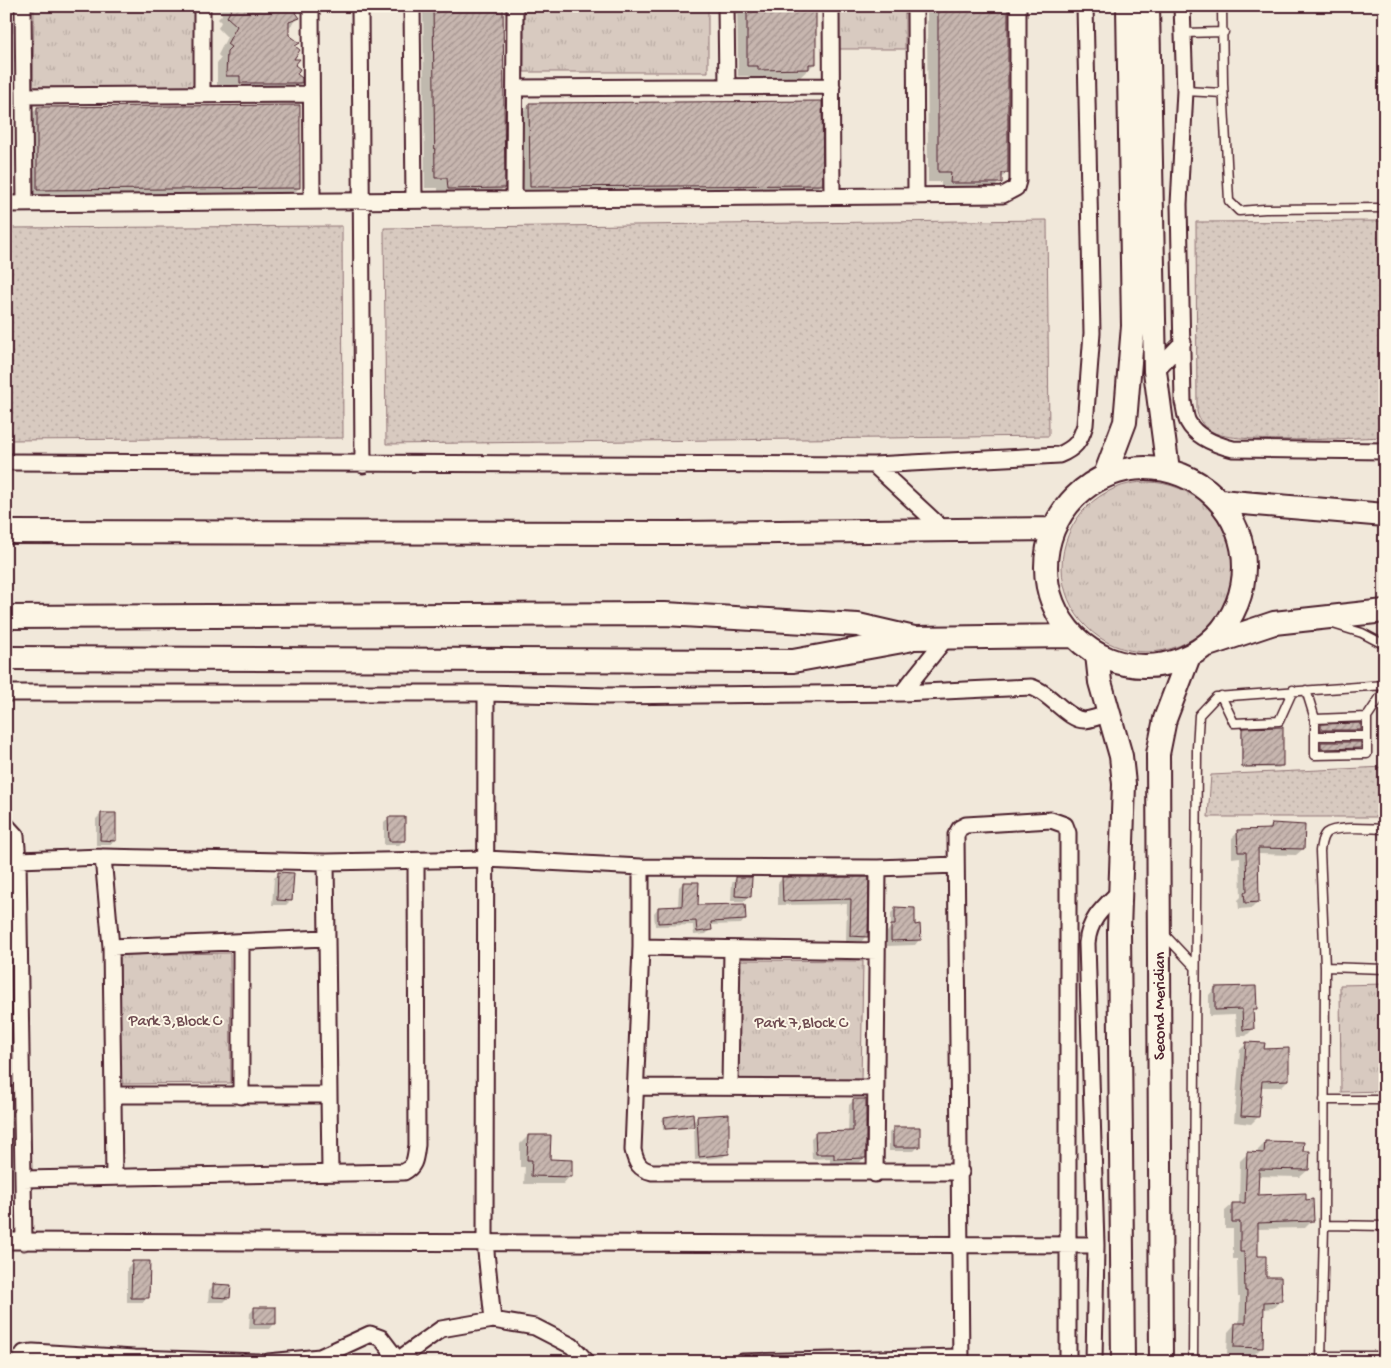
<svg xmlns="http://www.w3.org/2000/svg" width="1391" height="1368" font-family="'Gochi Hand',sans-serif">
	<defs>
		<pattern id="grass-dots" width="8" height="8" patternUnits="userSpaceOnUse" patternTransform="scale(1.25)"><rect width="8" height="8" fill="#d8cac0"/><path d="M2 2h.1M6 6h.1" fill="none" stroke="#bbada5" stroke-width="1.8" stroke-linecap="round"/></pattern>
		<pattern id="park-tufts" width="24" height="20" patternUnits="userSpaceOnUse" patternTransform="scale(1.25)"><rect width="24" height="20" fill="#d8cac0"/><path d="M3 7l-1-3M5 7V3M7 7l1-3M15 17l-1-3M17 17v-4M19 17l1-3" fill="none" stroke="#bbada5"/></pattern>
		<pattern id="building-hatch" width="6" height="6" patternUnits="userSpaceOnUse" patternTransform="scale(1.25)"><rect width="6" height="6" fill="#c7b6af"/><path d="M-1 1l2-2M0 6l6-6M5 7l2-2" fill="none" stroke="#a4938f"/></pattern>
	</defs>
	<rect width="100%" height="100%" fill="#f1e8da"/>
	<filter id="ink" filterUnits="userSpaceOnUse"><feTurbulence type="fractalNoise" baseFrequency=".02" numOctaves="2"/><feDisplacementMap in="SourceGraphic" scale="10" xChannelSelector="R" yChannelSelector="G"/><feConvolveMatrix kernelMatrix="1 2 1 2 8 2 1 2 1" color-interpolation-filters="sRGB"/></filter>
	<g filter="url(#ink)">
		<path fill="url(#grass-dots)" stroke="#917476" d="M1047,220L1049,436L386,444L384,228Z
			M1385,221V437C1352,438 1236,445 1213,432C1203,427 1200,422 1197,412L1196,222Z
			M342,226L343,438L6,440V228Z
			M1385,767V817H1208L1211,775Z"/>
		<path fill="url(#park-tufts)" stroke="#917476" d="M6,6H12V33H6Z
			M34,6H196L195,87H33Z
			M524,6H708V72H524Z
			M839,6H905V49H839Z
			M1062 567a85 85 0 1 1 170 0a85 85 0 1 1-170 0Z
			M230,953L231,1083L121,1084L120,955Z
			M740,960L863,961L861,1081L738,1080Z
			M1385,984V1091L1341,1092L1340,985Z"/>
		<path fill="#0003" d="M219,6H297L293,11L299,18L288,28V36L294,47L292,60L295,74L301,83L290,93H230V86H217V63L221,58L218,55L227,37L218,28L221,22L218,19L222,15Z
			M423,6H503V188L493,198L438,199V188H425Z
			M737,6H814L815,63L798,79L749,80L748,76H738Z
			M927,6H1006L1007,172L990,193H941V182H928Z
			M530,104L821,184L811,194L520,197V115Z
			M38,108L299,188L289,198L28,200L27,118Z
			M1321,726L1359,730L1357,732H1319Z
			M1243,729L1281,766L1279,768H1241V732Z
			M1321,743L1360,748L1358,750L1319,751Z
			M101,814L115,840L110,845H96V819Z
			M389,818L404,840L399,845H384V823Z
			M1272,825L1303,849L1296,855L1257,854L1258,902L1252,908L1239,909L1238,900L1241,897L1240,857L1232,858V838L1238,832L1266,831Z
			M279,874L291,900L286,905H272L274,878Z
			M736,878L750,896L745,901H731L732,883Z
			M783,878L867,879L866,936L862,941H846L847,904L778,905V883Z
			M683,883L697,906L745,919L741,924L710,925V930L706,934L694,935L693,925L655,926L654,913L658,908L678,907L679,887Z
			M896,908L914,926L919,940L915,945L887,946V932L891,927V913Z
			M1215,988L1255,1008L1252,1012L1253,1029L1246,1036H1237L1235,1015L1209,1016V995Z
			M1247,1043L1263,1050L1288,1080L1281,1087H1260L1258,1117L1251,1124L1234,1122L1240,1050Z
			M854,1100L865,1157L860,1162L830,1164V1158L812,1159L811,1138L816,1133L848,1132L849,1105Z
			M698,1117L727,1154L723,1157L695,1160L694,1124L690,1128L663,1130L662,1120L664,1118L692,1123Z
			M894,1128L919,1146L914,1151H889V1133Z
			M528,1136L549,1161L570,1176L563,1184H524L525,1167H520V1144Z
			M1265,1143L1302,1152L1308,1170L1300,1177L1257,1176V1196L1305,1201L1313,1220L1305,1228L1257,1229V1258L1265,1279L1280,1301L1273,1308L1263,1309L1262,1347L1254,1355L1227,1354L1228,1332L1235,1324H1239L1240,1297H1238L1237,1259H1233V1229H1225V1211L1233,1204H1239L1240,1161L1248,1153L1257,1154L1258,1150Z
			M132,1263L148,1297L143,1302H127V1268Z
			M214,1285L229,1297L224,1302H208L209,1290Z
			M6,1287H11L12,1303L6,1308Z
			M255,1308L274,1324L270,1329H249L250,1313Z"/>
		<path fill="url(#building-hatch)" stroke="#4a1f2b" d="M233,6H291L300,18L289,22V35L300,43L295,46L300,50L294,59H300L295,65L300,69L297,74L302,78V83H240V76H226L227,51L231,47L227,44L237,26L227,17Z
			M433,6H503L505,188L448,189L447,178H435Z
			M747,6H816V64H809V69L758,70V66H747Z
			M938,6H1008V173H1002V183H950L951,172H938Z
			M822,101L823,185L530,187L529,103Z
			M300,105V188L37,190V107Z
			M1361,723V730H1321V724Z
			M1283,727V766L1242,767V728Z
			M1321,742H1361V748L1321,749Z
			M101,813H116V841L100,840Z
			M388,817H405V841H389Z
			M1272,823L1305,825L1304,849L1258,848L1259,902L1245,903L1244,892H1247L1246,852H1238L1237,830L1271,829Z
			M278,872L294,873L292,901L277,900Z
			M736,877H752L751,897L735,896Z
			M782,877H869L868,937L850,936L851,899L783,901Z
			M683,882H699L698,905L745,904L746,920L711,922L712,930L697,932L696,921L658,923V907L682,906Z
			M895,907L915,908V925L920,924L921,940L891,941V925H895Z
			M1256,986L1257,1009H1253L1254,1029L1243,1030L1242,1009L1215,1010V987Z
			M1246,1042L1265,1043L1264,1049L1289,1048V1080L1262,1081L1259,1117L1241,1116Z
			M853,1099H866V1158L834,1159V1154H816L815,1132L853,1131Z
			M693,1113L694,1127L665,1129L664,1117Z
			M729,1114V1154L699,1157L697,1116Z
			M893,1127H920V1147H893Z
			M528,1135H551L550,1159L572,1160V1177L531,1176L532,1160H527Z
			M1265,1141L1304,1142L1303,1151H1310L1309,1170L1259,1169L1258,1195L1306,1193V1200L1313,1199L1314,1221L1258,1223V1256H1266V1277H1281L1282,1301L1264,1302L1263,1348L1234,1347L1235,1323H1246L1247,1291H1245L1244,1252H1240V1222H1232V1203H1245L1247,1152L1264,1153Z
			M132,1261H150L149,1298H131Z
			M213,1284L231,1285L230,1298L213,1297Z
			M254,1307H276V1324H254Z"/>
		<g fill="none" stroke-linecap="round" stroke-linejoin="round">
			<g stroke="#4a1f2b" stroke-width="11">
				<path id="lane" d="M1222,6L1223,84L1229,201L1239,211L1265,209L1385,208
					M1183,33L1224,32
					M1185,91L1223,93
					M1333,624L1362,633L1385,645
					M1306,690L1315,719V755L1367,754V717L1385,690
					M1221,696L1234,723L1279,721L1293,690
					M1315,719L1367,717
					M1315,736H1367
					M1164,934L1195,967
					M1325,967L1385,969
					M1324,1100H1385
					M1324,1225L1385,1226
					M1321,1356H1385
					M1193,1362L1197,748L1199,715L1216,697L1385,685
					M1321,1362L1324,1225L1325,967L1320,851C1321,845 1321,838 1326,833C1336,825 1372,829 1385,829"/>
			</g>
			<g stroke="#4a1f2b" stroke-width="19">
				<path id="street" d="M23,6L25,204
					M202,6V94
					M311,6L312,200
					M360,6L363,465
					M412,6L414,199
					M726,6L727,86
					M831,6L832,197
					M915,6L916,197
					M1182,6L1185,91L1179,204L1183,402C1185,408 1185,417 1188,422C1196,437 1217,445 1233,449L1385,451
					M515,88L832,86
					M24,96L311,94
					M514,199L515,6
					M6,204L1003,195L1016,188L1018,181V6
					M1155,371L1183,342
					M6,462L874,465L1059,455C1075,448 1080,442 1085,425L1092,333L1085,6
					M874,465L944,530
					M6,693H486L607,696L902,693L1031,687C1050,692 1068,721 1085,720C1093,719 1101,716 1109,713
					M486,693L485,1242L493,1320
					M902,693L946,638
					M6,825L16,836L18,860L24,1242
					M103,857L111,947L114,1177
					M18,860L103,857L326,862L486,859L641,867L878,868L956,865
					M326,862L330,1172
					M641,867V947L633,1150C636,1163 639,1169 652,1172H961
					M241,943V1096
					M111,947L326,938
					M641,947L877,951
					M730,1086L732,949
					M637,1087L875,1088
					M113,1095H329
					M875,1174L878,868
					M23,1179L404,1172C416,1166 415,1157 417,1145L416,861
					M6,1241L1096,1245
					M18,1362L24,1353L33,1352L134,1358L259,1362
					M268,1362L320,1357L370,1334L381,1338L397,1359
					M395,1362L441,1329L493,1320L535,1327L572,1346L587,1362
					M742,1362L961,1357
					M961,1362L956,835L960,828L966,825L1051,820L1065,825L1068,833V1362
					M1094,1362L1096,1245L1087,943C1089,919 1104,907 1120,891"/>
			</g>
			<g stroke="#4a1f2b" stroke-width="26">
				<path id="secondary" d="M1148,6L1155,371L1168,470
					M1046 567a99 99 0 1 1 198 0a99 99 0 1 1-198 0Z
					M1105,475L1125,422L1133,326L1128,6
					M1220,501L1385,515
					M6,532L682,533L1052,529
					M6,617L665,614L858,625L914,638L1072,636
					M1208,645L1274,623L1385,611
					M1097,654L1100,682L1121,756L1124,784L1119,930L1123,1362
					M6,658L793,661L908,640
					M1161,1362L1158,754L1165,719L1189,656"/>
			</g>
			<use href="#lane" stroke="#fcf5e5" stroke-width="8"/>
			<use href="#street" stroke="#fcf5e5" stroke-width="15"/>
			<use href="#secondary" stroke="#fcf5e5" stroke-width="22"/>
		</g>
	</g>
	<g text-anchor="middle" stroke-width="4" stroke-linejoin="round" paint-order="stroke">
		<g font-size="16" fill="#4a1f2b" stroke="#fcf5e5">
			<text transform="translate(1158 1006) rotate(-90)" y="6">Second Meridian</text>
		</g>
		<g font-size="16" fill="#6e4a50" stroke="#fcf5e5">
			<text x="175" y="1025">Park 3,Block C</text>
			<text x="801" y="1027">Park 7,Block C</text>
		</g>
	</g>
	<rect width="1391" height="1368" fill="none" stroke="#fcf5e5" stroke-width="25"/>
	<rect x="12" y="12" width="1366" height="1343" fill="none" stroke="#4a1f2b" stroke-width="2" filter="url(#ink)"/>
</svg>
